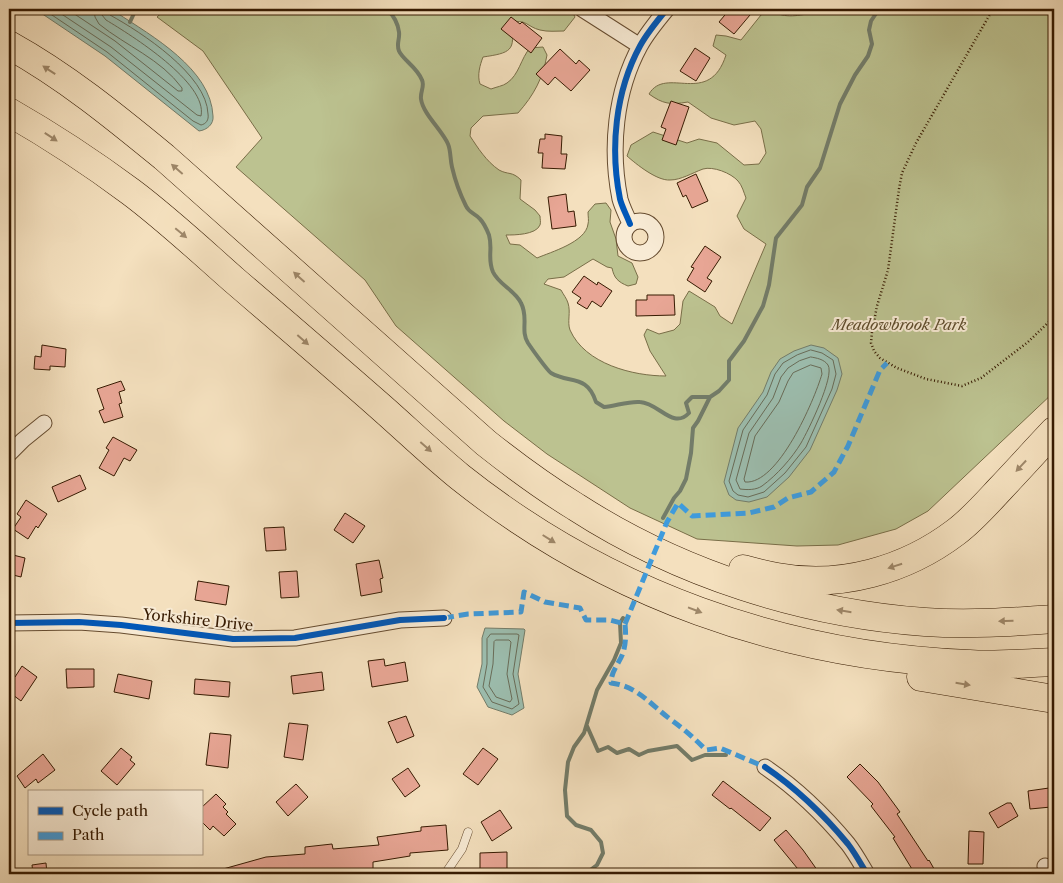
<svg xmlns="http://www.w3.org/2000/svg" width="1063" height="883" font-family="'Libre Caslon Text',serif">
	<rect width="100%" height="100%" fill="#f4e0be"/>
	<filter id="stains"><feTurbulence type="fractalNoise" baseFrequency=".004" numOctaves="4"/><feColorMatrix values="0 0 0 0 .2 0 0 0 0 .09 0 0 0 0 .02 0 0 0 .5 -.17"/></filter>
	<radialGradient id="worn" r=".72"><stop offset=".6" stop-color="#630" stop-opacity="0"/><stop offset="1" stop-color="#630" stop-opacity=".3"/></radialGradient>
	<path fill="#bcc290" stroke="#796e48" d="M166,9H571L575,17L564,31C556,31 548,32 540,30C527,27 526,18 510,23C517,51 510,53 483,57C480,65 477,75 480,84L491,89C496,87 503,86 507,83C519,75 521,58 530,48L543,47L547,55C543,78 534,95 518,113L483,116L471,128L470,136C478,148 486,161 499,170C508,175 512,171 521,180L520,199L535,210L540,216C540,219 541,222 540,225C536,235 514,235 506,235L510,244L520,245L537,258C551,252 586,242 588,224C589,221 588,216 588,212L595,204L606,203L611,210L610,222L616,239L618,256L632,263L638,277L636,284L628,286C618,282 614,278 612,268L607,267L593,259L564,277L548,279L544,284L561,290C563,294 567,299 568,303C571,312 567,322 570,330C585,364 633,376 666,376L650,351L644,335L647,329L659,334L674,330L680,324L683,301L689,291L715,307L720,316L732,324L766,244L744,229L737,216L746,198C744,193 742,185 738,181C731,173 713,166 703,169C692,173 681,180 670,180C657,181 636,164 627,156L631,145L653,132L687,143L699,139L717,143L744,165L759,164L766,153L761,129L755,121L734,125L711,118L688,102C670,105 663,104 649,94C666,65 709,108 726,55L713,46L716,35L726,36L741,40L761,15L769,9C783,19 796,16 812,13V9H1054V392L928,511L896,529L838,545L797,546L697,539L630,508L547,454L504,421L396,326L365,280L236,167L262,138L203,51L157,17Z"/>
	<path fill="#9cbdae" stroke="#737c69" d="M35,9H108L117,13C152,36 211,69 213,116C214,124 207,130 199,131L105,56Z
		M811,345L824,348L838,358L842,374L837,390L810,450L789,477L767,497L749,502L736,500L729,495L724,482L738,428L763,392L771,372L780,359L794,351Z
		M485,628L524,629L525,630L518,674L524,708L512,715L488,707L477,687L482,664V638Z"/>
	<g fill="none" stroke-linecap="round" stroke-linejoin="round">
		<path stroke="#696c58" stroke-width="1" d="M43,9L107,52L193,121L201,125C206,124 209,120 208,114C207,75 141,32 110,15L107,9
			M54,9L111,47L197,115L201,116C208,83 131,35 106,20L102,15L101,9
			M67,9L115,41L178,91H182V88C161,59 126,46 99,24L95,17L94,9
			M811,350L822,353L833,360L836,374L832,389L806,447L785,473L764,492L748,497L738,495L733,491L729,481L743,430L767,395L775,374L783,363L797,355Z
			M811,357C816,358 824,359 828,365C835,376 808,431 801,443C792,458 777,475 762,486C756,490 748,490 740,489L736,480L749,433L773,398L781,377L788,368L799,361Z
			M811,365L821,368L822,374C814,401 778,485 745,482L744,479L755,436L779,402L788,381L793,373Z
			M491,634H517L519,635L513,674L519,704L512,709L492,702L483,687L487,664V639Z
			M496,640H509L511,642L507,674L512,699L510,702L496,697L489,686L493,664L494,642Z"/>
		<path stroke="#737c69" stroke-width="4" d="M387,9C393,15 398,24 399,32C400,39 396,44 399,51C403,60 417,67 422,80C425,86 420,92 421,99C423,114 442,130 448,144C451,151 450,159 452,167C455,180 460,194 466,206C469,213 475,213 480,219C483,222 487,230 489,235C493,249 487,258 493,272C499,285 515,290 521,303C529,318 520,330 528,343C532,349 547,370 551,373C570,384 587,374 596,402L604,407C616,406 628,401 640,402C659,403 673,430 689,413L686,403L692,397H710L719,391L729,380V361L744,341L763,306L769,285L776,238L802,205L807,187L820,168L840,104L855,75L868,56L872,44L869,30L871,21L879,9
			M130,22L136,9
			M663,518L674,498L680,491L686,479L691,453L693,428L698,421L710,397
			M587,726L598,751L608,747L617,753L629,749L639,755L648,751L677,746L692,760L705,755H726
			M585,874L597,865L603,853L601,842L591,830L576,825L567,816L565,790L568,762L574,747L584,733L597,690L614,660L621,643L620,623L623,618"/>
	</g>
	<path fill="#e8a695" stroke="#361a01" d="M730,9H743L750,15L734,34L719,22Z
		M511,17L520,24L522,22L542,38L531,53L501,29Z
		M695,48L710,58L696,81L680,71Z
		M560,49L576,64L579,60L590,70L571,91L555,77L548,85L536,74Z
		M671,101L689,107L676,145L662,140L666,129L661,127Z
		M545,134L562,136L561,154H567L565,169L542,168L543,153H538L540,139H545Z
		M696,174L708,201L692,208L686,195L683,197L677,183Z
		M566,194L568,212L574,211L576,226L552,229L548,197Z
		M705,246L721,257L707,278L712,281L705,292L687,280L694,268L691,267Z
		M584,276L597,285L598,282L612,291L601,307L592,301L587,309L577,303L581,298L572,292Z
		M647,295H674L675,315L636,316V300H647Z
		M42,345L66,349L65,367L50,366V370L34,369L35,356L41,357Z
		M121,381L125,390L119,392L122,403L119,404L123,417L104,423L99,411L104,409L97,389Z
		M113,437L137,450L130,461L124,458L114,476L99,468L109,450L106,448Z
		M80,475L86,489L58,502L52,487Z
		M26,500L47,514L38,528L36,526L28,539L13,529L21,517L17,514Z
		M345,513L365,526L353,543L334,530Z
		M284,527L286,550L266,551L264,528Z
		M9,554L25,558L21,577L9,574Z
		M379,560L383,578L380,579L382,592L361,596L356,564Z
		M297,571L299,597L281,598L279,572Z
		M198,581L229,586L226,605L195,600Z
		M384,659L385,666L405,662L408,681L372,687L368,661Z
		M22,666L37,677L21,701L9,692V674L15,677Z
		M66,669H94V687L67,688Z
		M322,672L324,690L293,694L291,676Z
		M118,674L152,681L149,699L114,692Z
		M195,679L230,682L229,697L194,694Z
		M406,716L414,736L397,743L388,722Z
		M289,723L308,725L303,760L284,757Z
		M210,733L231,735L228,768L206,765Z
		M121,748L132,757L130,760L135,764L117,785L101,771Z
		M483,748L498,759L478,785L463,774Z
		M43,754L55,770L38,783L36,779L25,788L17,776Z
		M860,764L878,782L900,812L897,814L928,861L929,860L937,874H915L893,838L895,837L871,806L873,804L847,777Z
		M408,768L420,786L405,797L392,779Z
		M723,781L771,818L760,831L731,808L730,809L712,795Z
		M296,784L308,797L288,816L276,802Z
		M1049,788L1051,807L1030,809L1028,791Z
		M216,794L226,804L223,807L228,812L226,814L236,824L224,836L213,826L210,830L201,821V808Z
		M1007,803H1011L1018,816L998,828L989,813Z
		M500,810L512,828L492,841L481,822Z
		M446,825L448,850L410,853V856L373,862V869L292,874H217L216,871L266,857L305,854V847L332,844L333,849L379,845L377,837L421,831V827Z
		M786,830L803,850L820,874H802L774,840Z
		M969,831L984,832L983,864H968Z
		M507,852V873H480V853Z
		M46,863L47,874H33L32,865Z"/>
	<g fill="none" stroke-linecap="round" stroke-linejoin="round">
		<g stroke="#664c30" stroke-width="9">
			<path id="lane" d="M445,874L462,849L468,832"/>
		</g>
		<g stroke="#664c30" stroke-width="17">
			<path id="street" d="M582,9L640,46
				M624 237a16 16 0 1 1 32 0a16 16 0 1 1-32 0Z
				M630,224C627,216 622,207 620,199C610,149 615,92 640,46C647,33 657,21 667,9
				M9,454L23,440L44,423
				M9,623L79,622L121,625L233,639L295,638L400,620L444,618
				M765,767C796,788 824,815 848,844C855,853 861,864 867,874
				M1045,866L1047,874"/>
		</g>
		<g stroke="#361a01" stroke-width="29">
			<path id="highway" d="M9,45C65,76 114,116 164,157L486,443C515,466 545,488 576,507C680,574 802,613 925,622C968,625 1012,622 1054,619
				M9,112C51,136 92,163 131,192C167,219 200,250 234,280C283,322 333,365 382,408C408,431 433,455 460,477C607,594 782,656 969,664C997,666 1026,663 1054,662
				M743,569C754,572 766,575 777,577C840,589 906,570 956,532C972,520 986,504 1000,489C1018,470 1036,450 1054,431
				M921,677L1054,699"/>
		</g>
		<path stroke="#361a01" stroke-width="2.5" stroke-dasharray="1 2.5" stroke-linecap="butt" d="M993,9L916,143L902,173L899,189L888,270L877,306L872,332L871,343L874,351L880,358L897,368L926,379L962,386L981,378L1028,342L1054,317"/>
		<use href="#lane" stroke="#f8ebd5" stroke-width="8"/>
		<use href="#street" stroke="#f8ebd5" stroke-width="15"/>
		<use href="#highway" stroke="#f4e0be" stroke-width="28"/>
		<path stroke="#3e9bdd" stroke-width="5" stroke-dasharray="10 5" stroke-linecap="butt" d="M444,618L468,614L521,612L524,592L545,602L580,608L586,620H610L625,624C626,634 626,643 623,653C619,664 611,671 611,683C637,686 650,704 670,719C684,729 694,738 706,750L720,748L765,767
			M625,624L667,522L678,503L692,516L749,513L774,507L788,498L811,492L834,472L848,446L880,370L887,363"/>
		<g stroke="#f8ebd5" stroke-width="9">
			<path id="cycleway" d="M630,224C627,216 622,207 620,199C610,149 615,92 640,46C647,33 657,21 667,9
				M9,623L79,622L121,625L233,639L295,638L400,620L444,618
				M765,767C796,788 824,815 848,844C855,853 861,864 867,874"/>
		</g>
		<use href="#cycleway" stroke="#0057b8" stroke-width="6"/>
	</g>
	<defs><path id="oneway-solid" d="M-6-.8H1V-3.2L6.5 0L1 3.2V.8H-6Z" transform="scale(1.25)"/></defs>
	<g fill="#9e8769">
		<use href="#oneway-solid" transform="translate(49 70) rotate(-147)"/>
		<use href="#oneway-solid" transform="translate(51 137) rotate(33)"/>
		<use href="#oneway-solid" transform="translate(177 169) rotate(-139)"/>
		<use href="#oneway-solid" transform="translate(181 233) rotate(40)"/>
		<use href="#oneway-solid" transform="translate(299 277) rotate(-138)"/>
		<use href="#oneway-solid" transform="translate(303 340) rotate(41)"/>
		<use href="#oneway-solid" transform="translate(426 447) rotate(41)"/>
		<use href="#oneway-solid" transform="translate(1021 466) rotate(133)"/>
		<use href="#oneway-solid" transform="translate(549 539) rotate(32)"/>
		<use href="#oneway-solid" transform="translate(895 566) rotate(162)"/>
		<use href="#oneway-solid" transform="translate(695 610) rotate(21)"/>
		<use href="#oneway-solid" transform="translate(844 611) rotate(-171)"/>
		<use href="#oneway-solid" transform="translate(1006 621) rotate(178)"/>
		<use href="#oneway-solid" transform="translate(963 684) rotate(9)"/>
	</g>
	<g text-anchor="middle" stroke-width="4" stroke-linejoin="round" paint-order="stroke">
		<g font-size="15" font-style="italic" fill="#5e4c2c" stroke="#f8ebd5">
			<text x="899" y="330">Meadowbrook Park</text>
		</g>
		<g font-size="15" fill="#361a01" stroke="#f8ebd5">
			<text transform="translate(198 620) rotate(6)" y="5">Yorkshire Drive</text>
		</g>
	</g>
	<rect width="1063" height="883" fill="none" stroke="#f4e0be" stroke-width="30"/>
	<rect x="10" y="10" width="1043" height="863" fill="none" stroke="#361a01" stroke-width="2.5"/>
	<rect x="15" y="15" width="1033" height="853" fill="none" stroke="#361a01"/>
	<rect x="28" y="790" width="175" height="65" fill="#f8ebd5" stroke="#aa9780"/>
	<rect x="38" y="807" width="25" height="8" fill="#0057b8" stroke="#aa9780"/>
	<text x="72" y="816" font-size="15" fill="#361a01">Cycle path</text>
	<rect x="38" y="832" width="25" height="8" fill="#3e9bdd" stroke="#aa9780"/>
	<text x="72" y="840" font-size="15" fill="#361a01">Path</text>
	<rect width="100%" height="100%" filter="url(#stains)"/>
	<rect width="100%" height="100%" fill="url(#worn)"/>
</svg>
